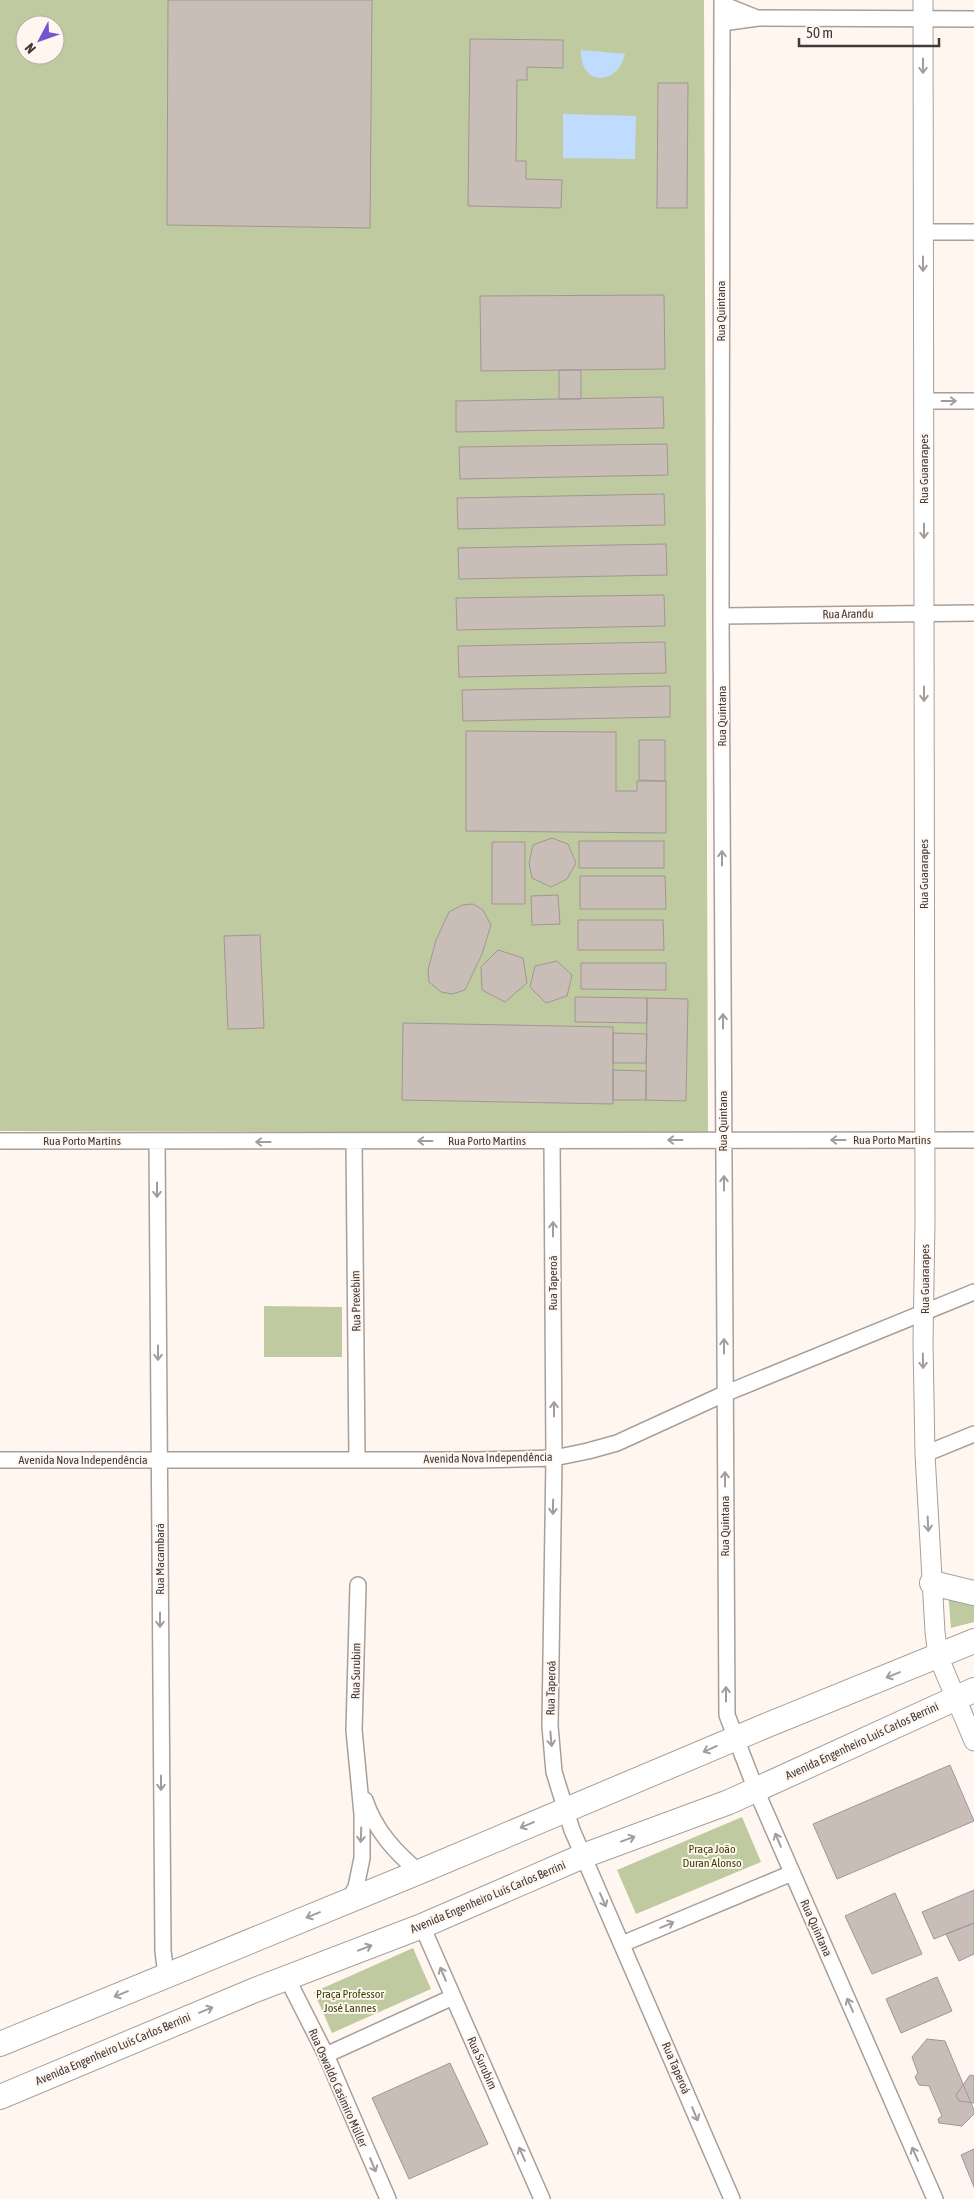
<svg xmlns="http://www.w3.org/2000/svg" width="974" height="2199" font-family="'Asap Condensed',sans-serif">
	<rect width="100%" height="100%" fill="#fff6f0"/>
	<path fill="#c0caa0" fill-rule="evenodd" d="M0,0H704L708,1133L0,1131ZM25,25H55V55H25Z
		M264,1306L342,1307V1357H264Z
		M948,1592L974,1604V1622L951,1628Z
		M742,1817L761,1862L636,1914L617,1870Z
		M413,1948L431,1989L332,2033L314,1992Z"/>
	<path fill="#bfdcff" d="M581,50L625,54C617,88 579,85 581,50Z
		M563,114L636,116L635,159L563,158Z"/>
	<path fill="#c9bdb8" stroke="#a29692" d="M168,0H372L370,228L167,225Z
		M470,39L563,40V68L527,67V80H517L516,161H526V179L562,180L561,208L468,206Z
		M658,83H688L687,208H657Z
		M664,295L665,369L481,371L480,296Z
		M559,370H581V399H559Z
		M663,397L664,428L456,432V401Z
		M667,444L668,475L460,479L459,447Z
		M664,494L665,525L458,529L457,498Z
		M666,544L667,575L459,579L458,548Z
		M664,595L665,626L457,630L456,598Z
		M665,642L666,673L459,677L458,646Z
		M670,686V717L463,721L462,690Z
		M466,731L616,732V791H637V781H666V833L466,831Z
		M639,740H665V781L639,780Z
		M552,838L568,844L576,863L567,879L551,887L532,878L529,863L533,845Z
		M579,841H664V868H579Z
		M492,842H525V904H492Z
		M580,876H665L666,909H580Z
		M558,895L560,924L532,925L531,896Z
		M473,904L483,910L491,925L482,954L465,990L452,994L441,992L429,982L428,970L436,940L449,912L462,905Z
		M578,920H663L664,950H578Z
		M260,935L264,1028L228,1029L224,936Z
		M498,950L523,958L527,983L505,1002L482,990L481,967Z
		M557,961L572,975L567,996L546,1003L530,987L535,966Z
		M581,963H666V990L581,989Z
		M575,997L647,998V1023L575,1022Z
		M647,998L688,999L686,1101L646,1100Z
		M403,1023L613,1027V1104L402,1100Z
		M613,1033L647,1034L646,1063H613Z
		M613,1070L646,1071V1100H613Z
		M950,1765L974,1821L837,1879L813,1824Z
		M974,1890V1923L934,1939L922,1912Z
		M895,1893L922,1954L872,1974L845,1916Z
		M974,1923V1954L959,1961L946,1934Z
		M937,1977L952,2011L901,2033L886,1999Z
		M927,2039L945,2041L974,2110V2114L962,2126L939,2123L938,2119L942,2116L929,2086L919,2085L915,2077L918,2073L912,2057Z
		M450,2063L488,2144L409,2179L372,2098Z
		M970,2075L974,2076V2103L959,2101L956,2095Z
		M974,2149V2187L961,2155Z"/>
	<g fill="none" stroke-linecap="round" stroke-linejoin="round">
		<g stroke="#a99f98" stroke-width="18">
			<path id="minor" d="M722,0L721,616L727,1715L756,1790L935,2199
				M722,4L757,18
				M722,23L758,18L974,19
				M923,232H974
				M924,401H974
				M721,616L974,613
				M0,1141L974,1140
				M354,1141L357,1460
				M552,1141L554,1458L550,1726L554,1772L572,1830L732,2199
				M157,1142L163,1951L166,1975
				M925,1454L974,1434
				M0,1460H476L554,1458L588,1451L617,1443L724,1394L974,1292
				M365,1800C375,1830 395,1852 419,1872
				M349,1900L356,1887L362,1858V1814L354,1730L358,1585
				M422,1926L542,2199
				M622,1944L792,1873
				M287,1978L326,2055L388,2199
				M326,2055L453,1997"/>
		</g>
		<g stroke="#a99f98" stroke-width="21">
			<path id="tertiary" d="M923,0L925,1222L923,1342L925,1454L935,1632L938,1656L974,1741"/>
		</g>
		<g stroke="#a99f98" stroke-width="26">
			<path id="primary" d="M932,1583L974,1593
				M0,2044L419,1872L765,1726L974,1641
				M0,2097L255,1990L422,1926L583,1856L729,1802L974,1690"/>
		</g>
		<use href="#minor" stroke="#fff" stroke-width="15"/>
		<use href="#tertiary" stroke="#fff" stroke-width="19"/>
		<use href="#primary" stroke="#fff" stroke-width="24"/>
	</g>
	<defs><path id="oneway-shaft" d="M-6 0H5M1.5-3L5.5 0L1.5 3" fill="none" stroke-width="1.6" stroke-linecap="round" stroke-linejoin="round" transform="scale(1.25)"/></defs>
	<g stroke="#a09d9c">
		<use href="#oneway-shaft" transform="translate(923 66) rotate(90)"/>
		<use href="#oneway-shaft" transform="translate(923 264) rotate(90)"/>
		<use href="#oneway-shaft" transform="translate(949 401)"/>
		<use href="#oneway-shaft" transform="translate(924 531) rotate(90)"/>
		<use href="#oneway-shaft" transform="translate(924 694) rotate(90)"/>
		<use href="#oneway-shaft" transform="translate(722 858) rotate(-90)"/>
		<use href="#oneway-shaft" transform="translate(723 1021) rotate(-90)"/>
		<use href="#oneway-shaft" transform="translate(675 1140) rotate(180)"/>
		<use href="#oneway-shaft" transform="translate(838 1140) rotate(180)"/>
		<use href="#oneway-shaft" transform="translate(425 1141) rotate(180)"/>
		<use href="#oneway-shaft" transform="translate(263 1142) rotate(180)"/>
		<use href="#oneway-shaft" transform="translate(724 1183) rotate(-90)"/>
		<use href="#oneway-shaft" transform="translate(157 1190) rotate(90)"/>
		<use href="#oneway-shaft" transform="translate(553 1229) rotate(-90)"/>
		<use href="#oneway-shaft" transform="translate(724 1346) rotate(-90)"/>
		<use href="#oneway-shaft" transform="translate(158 1353) rotate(90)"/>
		<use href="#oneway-shaft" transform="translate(923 1361) rotate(89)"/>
		<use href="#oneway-shaft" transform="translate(554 1409) rotate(-90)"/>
		<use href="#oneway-shaft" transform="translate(725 1479) rotate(-90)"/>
		<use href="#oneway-shaft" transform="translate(553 1507) rotate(91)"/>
		<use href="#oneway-shaft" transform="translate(928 1524) rotate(87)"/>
		<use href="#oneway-shaft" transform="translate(160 1620) rotate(90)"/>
		<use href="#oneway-shaft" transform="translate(893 1675) rotate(158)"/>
		<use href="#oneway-shaft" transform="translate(726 1694) rotate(-90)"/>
		<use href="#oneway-shaft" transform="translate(551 1739) rotate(85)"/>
		<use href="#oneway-shaft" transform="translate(710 1749) rotate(156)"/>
		<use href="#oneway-shaft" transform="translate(161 1783) rotate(90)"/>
		<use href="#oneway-shaft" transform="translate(527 1825) rotate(157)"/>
		<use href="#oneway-shaft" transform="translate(361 1835) rotate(92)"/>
		<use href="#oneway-shaft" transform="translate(628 1839) rotate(-20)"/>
		<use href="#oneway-shaft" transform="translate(778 1840) rotate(-113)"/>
		<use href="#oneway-shaft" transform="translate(603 1900) rotate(66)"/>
		<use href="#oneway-shaft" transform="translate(313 1915) rotate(158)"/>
		<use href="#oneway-shaft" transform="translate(667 1925) rotate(-23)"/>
		<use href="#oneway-shaft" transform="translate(365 1948) rotate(-21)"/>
		<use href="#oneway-shaft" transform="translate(443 1974) rotate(-113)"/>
		<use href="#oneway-shaft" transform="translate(121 1994) rotate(158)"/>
		<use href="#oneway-shaft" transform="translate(850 2005) rotate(-114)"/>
		<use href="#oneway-shaft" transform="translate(206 2010) rotate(-22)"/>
		<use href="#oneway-shaft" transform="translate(695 2114) rotate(67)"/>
		<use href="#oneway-shaft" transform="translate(522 2154) rotate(-114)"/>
		<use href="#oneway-shaft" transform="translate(915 2154) rotate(-114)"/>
		<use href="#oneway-shaft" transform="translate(373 2165) rotate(67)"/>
	</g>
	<g text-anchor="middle" stroke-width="4" stroke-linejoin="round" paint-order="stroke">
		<g font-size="12" fill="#403b38" stroke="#fff6f0">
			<text transform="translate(721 311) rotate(-90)" y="4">Rua Quintana</text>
			<text transform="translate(924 469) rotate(-90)" y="4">Rua Guararapes</text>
			<text transform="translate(848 614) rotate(-1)" y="4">Rua Arandu</text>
			<text transform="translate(722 716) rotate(-90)" y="4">Rua Quintana</text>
			<text transform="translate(924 874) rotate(-90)" y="4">Rua Guararapes</text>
			<text transform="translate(723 1121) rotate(-90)" y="4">Rua Quintana</text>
			<text x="892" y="1144">Rua Porto Martins</text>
			<text x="82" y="1145">Rua Porto Martins</text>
			<text x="487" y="1145">Rua Porto Martins</text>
			<text transform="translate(925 1279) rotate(-90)" y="4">Rua Guararapes</text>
			<text transform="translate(553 1283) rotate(-90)" y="4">Rua Taperoá</text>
			<text transform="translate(356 1301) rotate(-91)" y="4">Rua Prexebim</text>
			<text transform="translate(488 1458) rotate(-1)" y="4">Avenida Nova Independência</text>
			<text x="83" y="1464">Avenida Nova Independência</text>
			<text transform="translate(725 1526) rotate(-90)" y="4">Rua Quintana</text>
			<text transform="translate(160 1559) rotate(-90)" y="4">Rua Macambará</text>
			<text transform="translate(356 1671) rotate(-89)" y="4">Rua Surubim</text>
			<text transform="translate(551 1688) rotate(-89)" y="4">Rua Taperoá</text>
			<text transform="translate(862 1741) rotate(-25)" y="4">Avenida Engenheiro Luís Carlos Berrini</text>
			<text transform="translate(488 1897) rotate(-23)" y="4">Avenida Engenheiro Luís Carlos Berrini</text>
			<text transform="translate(816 1928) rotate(66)" y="4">Rua Quintana</text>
			<text transform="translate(113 2049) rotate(-23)" y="4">Avenida Engenheiro Luís Carlos Berrini</text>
			<text transform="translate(482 2063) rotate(66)" y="4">Rua Surubim</text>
			<text transform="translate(676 2068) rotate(67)" y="4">Rua Taperoá</text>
			<text transform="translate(338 2088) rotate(66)" y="4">Rua Oswaldo Casimiro Müller</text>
		</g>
		<g font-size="12" fill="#3a4400" stroke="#fff6f0">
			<text x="712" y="1853">Praça João<tspan x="712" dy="14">Duran Alonso</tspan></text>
			<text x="350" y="1998">Praça Professor<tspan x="350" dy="14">José Lannes</tspan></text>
		</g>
	</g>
	<g transform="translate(40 40) rotate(229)"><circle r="24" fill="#fff6f0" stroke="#b3aba6"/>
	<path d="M0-4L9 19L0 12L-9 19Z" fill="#7156d0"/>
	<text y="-8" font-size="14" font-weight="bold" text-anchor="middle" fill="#403b38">N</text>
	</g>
	<path d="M799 38v8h140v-8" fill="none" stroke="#403b38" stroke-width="2.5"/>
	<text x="806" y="38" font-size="15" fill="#403b38" stroke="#fff6f0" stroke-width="4" paint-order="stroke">50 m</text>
</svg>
